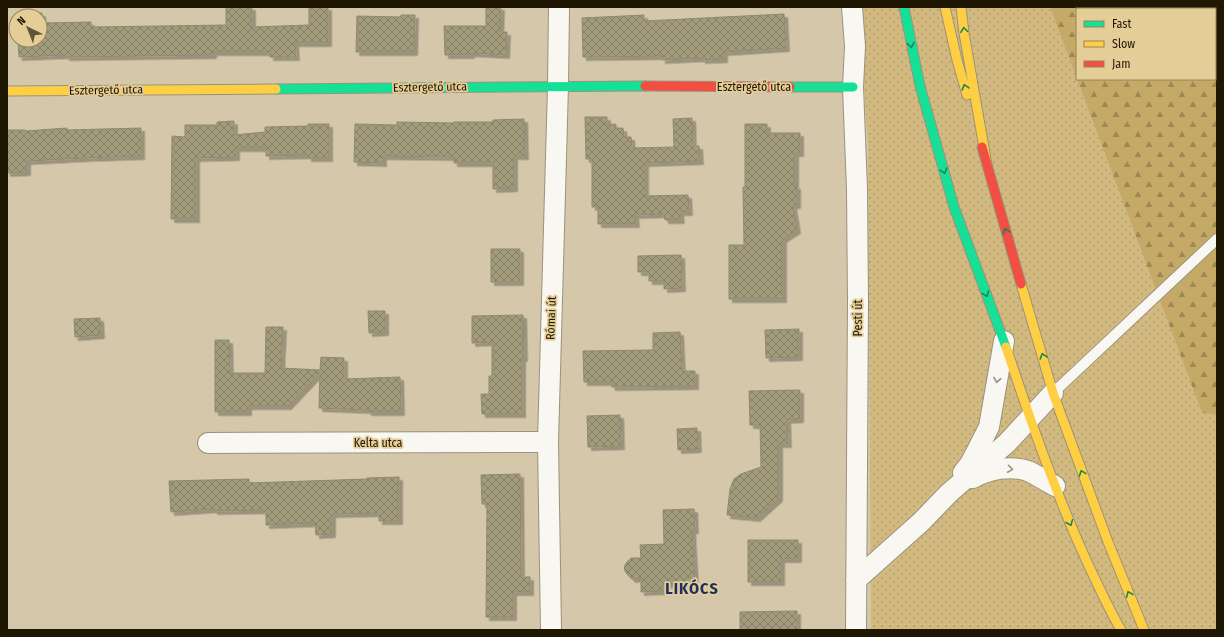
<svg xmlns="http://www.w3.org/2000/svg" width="1224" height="637" font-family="'Fira Sans Condensed',sans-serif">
	<defs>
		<pattern id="grass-dots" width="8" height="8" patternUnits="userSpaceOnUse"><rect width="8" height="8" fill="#d1b980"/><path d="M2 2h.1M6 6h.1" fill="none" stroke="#b39e6d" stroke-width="1.8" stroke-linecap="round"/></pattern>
		<pattern id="forest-firs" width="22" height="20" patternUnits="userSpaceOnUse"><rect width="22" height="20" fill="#c4a967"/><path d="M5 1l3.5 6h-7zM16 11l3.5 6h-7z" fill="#9f8953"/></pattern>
		<pattern id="building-cross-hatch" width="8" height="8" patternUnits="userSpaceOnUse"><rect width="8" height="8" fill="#a39c7c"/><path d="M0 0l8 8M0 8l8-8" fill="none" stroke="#847e63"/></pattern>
		<filter id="shadow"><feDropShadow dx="3.5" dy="3.5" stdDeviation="0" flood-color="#0004"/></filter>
	</defs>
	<rect width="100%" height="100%" fill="#d4c7aa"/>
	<path fill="url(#grass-dots)" d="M859,7H1050L1202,413L1217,414V630H871L868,147Z"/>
	<path fill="url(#forest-firs)" fill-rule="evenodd" d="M1050,7H1217V414L1202,413ZM1077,9H1215V79H1077Z"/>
	<path fill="url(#building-cross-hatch)" stroke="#8f8971" filter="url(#shadow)" d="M226,7H252V27L309,25V7H328V43H295L296,57H270V52H213V55L66,57V55L19,57L18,40H40V16H17V14L42,13V23L91,22V27L226,25Z
		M486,7H501L500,32H507L506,55L471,53V55H445L444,26H486Z
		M784,14L786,48L724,52V59L702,60V58L662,60V56L583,57L582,18L644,15V21Z
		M401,15H415L414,52H356L357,16L401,17Z
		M585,117H607V125L616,124V129L623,128L624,137H631L632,148L674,147L673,119L692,118L693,146H699L700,161L645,163V196L688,195L689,212H680L681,220H665L664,214L635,215L636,224H598V207H592V159H586Z
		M524,119L525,156H514V188L493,189V163H454V157L383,156V163L354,162L355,124L397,125V122L454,123V122H493V120Z
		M234,121V135L265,132V127L308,126V124H329V158H308V155L266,156V148H236V157L196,158V219H171L172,136L185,137V125H217V122Z
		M745,124H767V133H800V153H795V186H797V205H793L797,230L783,239V299H729V245H744L743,187H745Z
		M67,128V130L141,128V156L84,158L27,161V172L7,173V130H25L26,131Z
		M491,249H520V282H491Z
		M681,255L682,288L664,289V281H649V272H638V256Z
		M368,311H385V332L369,333Z
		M523,315L524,358H522V414H482L481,394H489V376H492V342L472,343V316Z
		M100,318L101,335L75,337L74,319Z
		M266,327H283L281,368L320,370L321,357L344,358V379L400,377L401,412H368V410L319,408L320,372L288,406H248V412H215V340H229L230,373H265Z
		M799,329V357L766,358L765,330Z
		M680,332L682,371H695V386L612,387L611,382H584L583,351L653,350V333Z
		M800,390V419L787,420L788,444H779V498L757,518L727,515L730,489L734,479L741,474L761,467L760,425H750L749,391Z
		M620,415L621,446L588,447L587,416Z
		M697,428L698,449L678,450L677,429Z
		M520,474L521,577H530V592H513V617H486L487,504H482L481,475Z
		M399,477V521H379V513L332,514V534L316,535L315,523L266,525V510L214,511V509L171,512L169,481L249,479V483L367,479V478Z
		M694,509L695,530H692L695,583L662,585V591L641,592V578L632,579L626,573L624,568L626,563L631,558H641L640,545L664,544L663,510Z
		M748,540H798V559H781V582H748Z
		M797,611V630H740V612Z"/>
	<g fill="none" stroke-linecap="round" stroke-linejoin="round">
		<g stroke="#9c927b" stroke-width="12">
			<path id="lane" d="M1053,393L1217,239"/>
		</g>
		<g stroke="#9c927b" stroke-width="22">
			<path id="street" d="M852,7L855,46L853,87L857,189L858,302L856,630
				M208,443L548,442
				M963,473L970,464L989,427L1004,341
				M973,478C989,469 1010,465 1028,471C1037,475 1047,482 1055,486
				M856,580L921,522L949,493L1007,443L1053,393
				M551,630L548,442L558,86L559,7"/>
		</g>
		<g stroke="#9c927b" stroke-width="11">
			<path id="fast" d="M904,7L920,86L954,207L1006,347
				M790,87H853
				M276,89L645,86"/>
		</g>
		<g stroke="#9c927b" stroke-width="11">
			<path id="slow" d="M945,7L957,60L967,95
				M961,7L964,33L987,165
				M7,91L276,89
				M1021,284L1053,393L1108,542L1144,630
				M1006,347C1030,419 1055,492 1087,562C1098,585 1108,608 1121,630"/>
		</g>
		<g stroke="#9c927b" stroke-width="11">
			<path id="jam" d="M645,86L790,87
				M982,147L1021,284"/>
		</g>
		<use href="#lane" stroke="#f9f7f2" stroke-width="10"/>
		<use href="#street" stroke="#f9f7f2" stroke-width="20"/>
		<use href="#fast" stroke="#16e098" stroke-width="9"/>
		<use href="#slow" stroke="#ffcf43" stroke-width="9"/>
		<use href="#jam" stroke="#f24e42" stroke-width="9"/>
	</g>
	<defs><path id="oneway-chevron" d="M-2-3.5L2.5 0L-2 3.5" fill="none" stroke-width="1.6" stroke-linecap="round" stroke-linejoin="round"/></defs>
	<g stroke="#1a8655">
		<use href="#oneway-chevron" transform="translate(964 30) rotate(-98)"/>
		<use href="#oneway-chevron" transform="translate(911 45) rotate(79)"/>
		<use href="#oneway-chevron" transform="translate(965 87) rotate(-106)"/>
		<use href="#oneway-chevron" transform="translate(944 171) rotate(74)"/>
		<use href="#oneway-chevron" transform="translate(1006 231) rotate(-106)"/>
		<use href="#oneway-chevron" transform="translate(986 294) rotate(70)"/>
		<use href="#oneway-chevron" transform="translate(1043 356) rotate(-106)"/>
		<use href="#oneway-chevron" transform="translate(1082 473) rotate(-110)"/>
		<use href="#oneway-chevron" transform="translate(1070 523) rotate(68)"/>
		<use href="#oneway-chevron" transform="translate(1129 594) rotate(-112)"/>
	</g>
	<g stroke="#979286">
		<use href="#oneway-chevron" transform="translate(997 380) rotate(100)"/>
		<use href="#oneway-chevron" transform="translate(1010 469) rotate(8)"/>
	</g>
	<g text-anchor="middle" stroke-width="3.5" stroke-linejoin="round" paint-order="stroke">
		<g font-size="12" fill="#201703" stroke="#e5cd98">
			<text transform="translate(430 87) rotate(-1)" y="4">Esztergető utca</text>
			<text x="754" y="91">Esztergető utca</text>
			<text transform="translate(106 90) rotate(-1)" y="4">Esztergető utca</text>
			<text transform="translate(551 318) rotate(-88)" y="4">Római út</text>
			<text transform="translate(858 318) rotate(-90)" y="4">Pesti út</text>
			<text x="378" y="447">Kelta utca</text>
		</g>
		<g font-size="16" font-weight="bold" letter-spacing="1" fill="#1b2e65" stroke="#e5cd98">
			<text x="692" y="594">LIKÓCS</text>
		</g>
	</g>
	<rect width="1224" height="637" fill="none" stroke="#201703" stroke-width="16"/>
	<rect x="1076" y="8" width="140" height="72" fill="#e5cd98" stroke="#96845c"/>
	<rect x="1084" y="21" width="20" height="6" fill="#16e098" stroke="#96845c"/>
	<text x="1112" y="28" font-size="12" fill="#201703">Fast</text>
	<rect x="1084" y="41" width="20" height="6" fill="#ffcf43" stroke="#96845c"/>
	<text x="1112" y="48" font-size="12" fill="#201703">Slow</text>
	<rect x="1084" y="61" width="20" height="6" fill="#f24e42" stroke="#96845c"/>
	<text x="1112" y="68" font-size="12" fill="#201703">Jam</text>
	<g transform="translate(28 28) rotate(317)"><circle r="19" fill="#e5cd98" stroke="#96845c"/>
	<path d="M0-3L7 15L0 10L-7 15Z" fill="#5f553d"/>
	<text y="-6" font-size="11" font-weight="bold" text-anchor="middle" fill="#201703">N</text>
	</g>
</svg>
